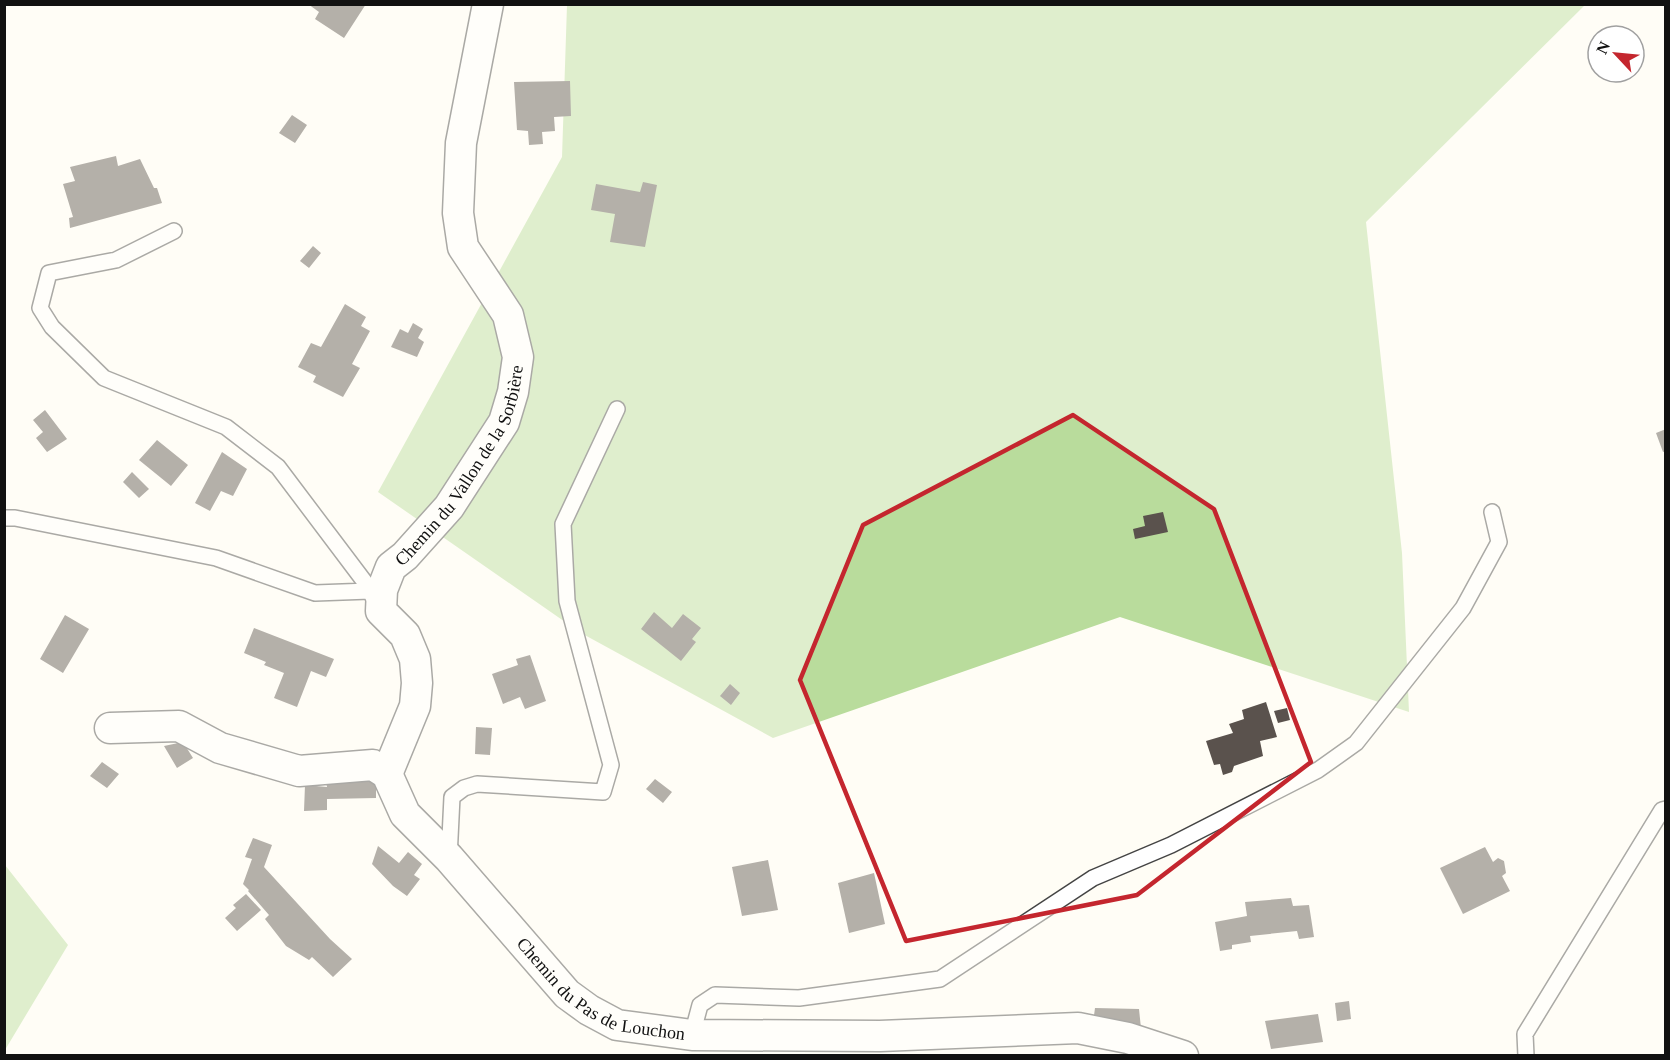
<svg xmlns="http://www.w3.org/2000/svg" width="1670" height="1060" font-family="'Times New Roman',serif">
	<rect width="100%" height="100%" fill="#fffdf5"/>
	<path fill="#b9dc9c" d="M567,5H1585L1366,222L1402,553L1409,712L1120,617L773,738L581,633L378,492L562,157Z
		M5,865L68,945L5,1050Z"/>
	<path fill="#5a524d" d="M308,4H366L344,38L315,19L319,12Z
		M570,81L571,116L554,117L555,131L542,132L543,144L529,145L528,131L517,130L514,82Z
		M292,115L307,125L295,143L279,133Z
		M116,156L118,166L140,159L154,188H157L162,203L70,228L69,218L73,217L63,184L75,181L70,167Z
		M643,182L657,185L645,247L610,242L615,214L591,210L596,184L640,192Z
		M313,246L321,253L309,268L300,261Z
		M345,304L366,317L361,326L370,331L352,364L360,368L343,397L313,382L316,376L298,367L311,343L321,347Z
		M413,323L423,329L418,338L424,342L417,357L391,347L400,329L408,333Z
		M45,410L67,439L47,452L36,438L43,432L33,420Z
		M1666,429V451L1663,452L1656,433Z
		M157,440L188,465L171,486L139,460Z
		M222,452L247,469L233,496L221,491L210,511L195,503Z
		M132,472L149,489L139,498L123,482Z
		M1163,512L1168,532L1135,539L1133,529L1145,526L1143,516Z
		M654,612L672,628L683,614L701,628L692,639L696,642L681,661L641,629Z
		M65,615L89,629L63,673L40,659Z
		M254,628L334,659L326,677L311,671L297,707L274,698L284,673L264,665L266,662L244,653Z
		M530,655L546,701L525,709L520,697L503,704L492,674L518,665L516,659Z
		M730,684L740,693L731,705L720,696Z
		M1266,702L1277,737L1260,741L1263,756L1234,766L1232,772L1223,775L1220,764L1214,765L1206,741L1233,733L1229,724L1244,719L1242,710Z
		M1287,708L1290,720L1278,723L1274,711Z
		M476,727L492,728L490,755L475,754Z
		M183,742L193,758L177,768L164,746Z
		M102,762L119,774L107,788L90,776Z
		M655,779L672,792L663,803L646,789Z
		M376,781V798L327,799V810L304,811L305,785L327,787L326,782Z
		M253,838L272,845L264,867L330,939L352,959L333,977L312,957L309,960L286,946L265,919L269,915L248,891L249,890L243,884L252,859L245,857Z
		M378,846L399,863L408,852L422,864L414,875L420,879L407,896L393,886L372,864Z
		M1485,847L1493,862L1498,858L1504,861L1506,873L1502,876L1510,891L1463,914L1440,868Z
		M768,860L778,910L742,916L732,867Z
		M874,873L885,924L849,933L838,883Z
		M246,894L261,910L237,931L225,918L236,908L233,905Z
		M1291,898L1293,906L1309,905L1314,937L1299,939L1297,931L1250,936L1251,942L1232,945V949L1220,951L1215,922L1247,916L1245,902Z
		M1349,1001L1351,1019L1337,1021L1335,1003Z
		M1095,1008L1139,1009L1142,1038L1093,1023Z
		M1318,1014L1323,1042L1271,1049L1265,1021Z"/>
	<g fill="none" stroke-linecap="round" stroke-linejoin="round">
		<g stroke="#444" stroke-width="18">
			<path id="lane" d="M174,231L116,260L49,273L40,308L52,327L104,378L226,427L278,467L364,581L377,604
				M4,518H15L216,558L315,593L370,591
				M449,858L452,797L464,788L477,784L603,792L611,765L567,601L563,524L617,409
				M692,1035L700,1005L715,995L799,998L940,979L1093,878L1171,845L1318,770L1356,743L1463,608L1499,542L1492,512
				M1526,1056L1525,1034L1662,810L1666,809"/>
		</g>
		<g stroke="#444" stroke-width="33">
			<g id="street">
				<path id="s1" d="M110,728L179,726L220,748L299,771L373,765L387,774L405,814L449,858L567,994L589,1010L617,1025L692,1035L880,1036L1078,1028L1128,1038L1183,1056"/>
				<path id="s2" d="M387,774L415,706L417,683L415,659L405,635L381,611L382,590L391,567L405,556L449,507L504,422L513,392L518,357L508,315L463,247L458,213L461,143L488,4"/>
			</g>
		</g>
		<use href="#lane" stroke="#fff" stroke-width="15"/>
		<use href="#street" stroke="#fff" stroke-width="30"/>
	</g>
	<path d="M0 0H1670V1060H0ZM1073,415L1214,509L1311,762L1137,895L906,941L800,680L863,525Z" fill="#fffdf5" fill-opacity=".55" fill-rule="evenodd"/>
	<path fill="none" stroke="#c4262e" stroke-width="4.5" stroke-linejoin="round" d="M1073,415L1214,509L1311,762L1137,895L906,941L800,680L863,525Z"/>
	<g text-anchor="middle" stroke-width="6" stroke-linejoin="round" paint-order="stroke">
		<g font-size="18" fill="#111" stroke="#fff">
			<text dy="6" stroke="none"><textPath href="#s2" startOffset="352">Chemin du Vallon de la Sorbière</textPath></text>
			<text dy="6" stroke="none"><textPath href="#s1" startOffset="603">Chemin du Pas de Louchon</textPath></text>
		</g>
	</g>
	<rect width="1670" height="1060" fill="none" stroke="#111111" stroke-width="12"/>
	<g transform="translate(1616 54) rotate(296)"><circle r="28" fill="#ffffff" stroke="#a0a0a0" stroke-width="1.5"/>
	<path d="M0-4.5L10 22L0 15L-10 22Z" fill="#c4262e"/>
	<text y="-9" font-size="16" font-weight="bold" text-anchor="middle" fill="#111111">N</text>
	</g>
</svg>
